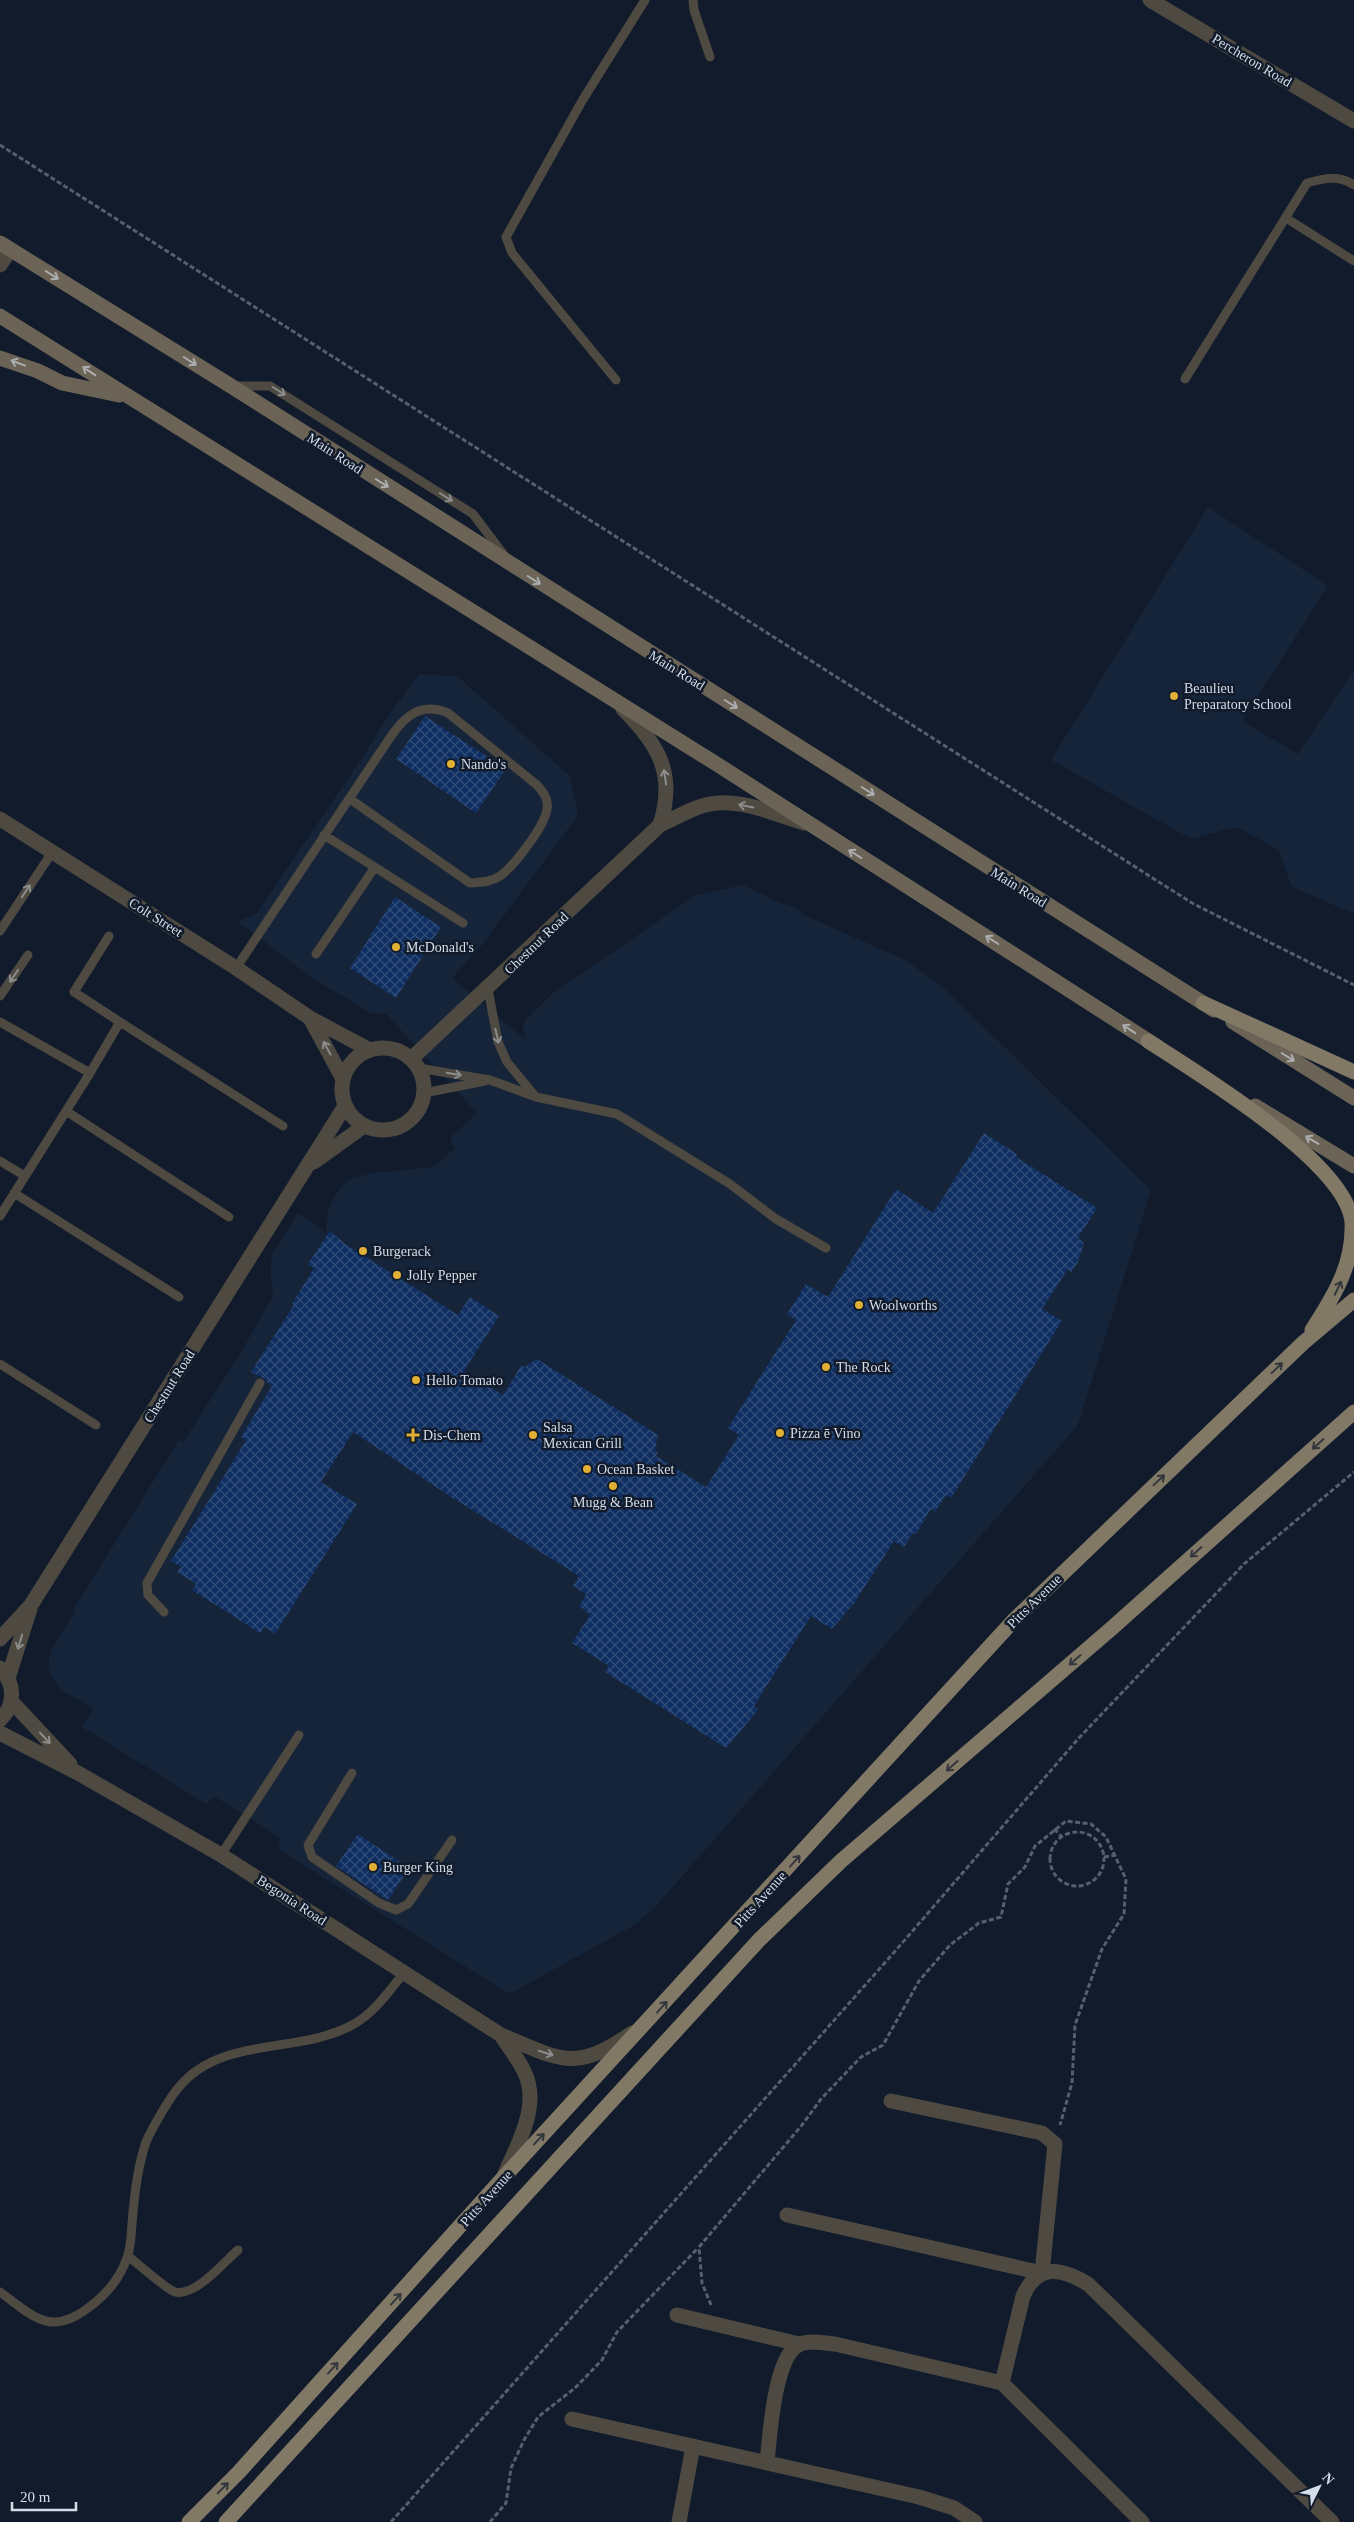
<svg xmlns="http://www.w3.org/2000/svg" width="1354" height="2522" font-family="'Times New Roman',serif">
	<defs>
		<pattern id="building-cross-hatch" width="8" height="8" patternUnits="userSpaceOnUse" patternTransform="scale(1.25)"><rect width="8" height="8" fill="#0f2f62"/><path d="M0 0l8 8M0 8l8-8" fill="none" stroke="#314d78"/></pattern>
	</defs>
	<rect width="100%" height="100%" fill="#111b2b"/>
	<path fill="#162439" d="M1208,507L1328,586L1242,721L1298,754L1354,670V914L1291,886L1279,850L1237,827L1191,839L1051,760Z
		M419,674L457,676L569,775L578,812L577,817L482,945L452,978L525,1039L523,1028L525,1020L552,994L696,895L743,885L776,901L793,906L804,915L905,960L943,987L1151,1190L1078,1425L656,1906L636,1924L513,1992H506L278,1849L280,1838L267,1829L215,1797L206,1804L82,1727L93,1709L60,1689L51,1676L48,1667L51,1650L75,1611L73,1610L179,1440L183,1442L240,1354L273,1295L270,1274L272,1254L298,1213L326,1233L328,1210L333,1198L343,1185L351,1179L372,1173L433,1167L455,1148L451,1141V1137L477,1113L386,1014L371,1013L315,980L238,922L257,913L362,758L391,712Z"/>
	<path fill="url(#building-cross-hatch)" d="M425,716L506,769L476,813L396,759Z
		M395,897L441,927L396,998L350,968Z
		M984,1133L1017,1154L1016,1157L1097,1208L1078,1238L1084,1243L1078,1262L1071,1272L1068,1269L1042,1309L1062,1321L951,1498L946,1495L935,1512L931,1509L916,1534L913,1533L904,1547L894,1541L855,1602L832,1629L811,1616L754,1706L759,1709L726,1748L605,1672L609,1666L572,1643L590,1615L579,1606L586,1594L573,1586L579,1576L448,1495L353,1432L321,1482L357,1504L275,1634L265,1627L260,1633L192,1590L196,1584L177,1572L181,1567L171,1561L239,1452L246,1440L241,1437L272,1386L263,1378L251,1372L294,1305L292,1304L314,1268L308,1264L330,1231L345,1244L458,1315L470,1297L499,1316L464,1371L503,1395L521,1366L524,1367L537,1359L658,1435L655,1450L658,1452L656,1456L706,1487L739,1435L728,1428L796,1320L787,1314L806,1284L828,1297L896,1189L933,1213Z
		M358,1834L409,1868L388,1900L336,1866Z"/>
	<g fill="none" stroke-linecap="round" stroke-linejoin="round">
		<path stroke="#565f6d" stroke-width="3" stroke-dasharray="5 2.5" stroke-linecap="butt" d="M0,145L1192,903L1354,985
			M1054,1829L1062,1837
			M1050 1859a27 27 0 1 1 54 0a27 27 0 1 1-54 0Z
			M1104,1857L1116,1855
			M711,2305L702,2283L699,2247L802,2125L821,2099L861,2057L883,2045L919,1981L950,1945L979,1923L1001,1917L1008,1884L1025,1867L1035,1846L1066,1821L1091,1824L1106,1837L1126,1879L1124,1914L1102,1949L1075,2025L1072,2083L1060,2125
			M391,2522L897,1949L1078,1739L1244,1564L1354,1472
			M490,2522L506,2503L511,2468L524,2440L538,2417L575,2388L602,2360L617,2332L698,2248"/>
		<path stroke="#4e4a41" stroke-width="9" d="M693,0L694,10L710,57
			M1286,218L1354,261
			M1185,379L1307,183C1325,178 1338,175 1354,185
			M616,380L512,253L506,237L582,101L645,0
			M234,386H270L473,514L504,555
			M324,835L463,923
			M0,931L53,851
			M109,936L74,992L120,1022
			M316,954L375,867
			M236,968L379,754C397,728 412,698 448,713L537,785C543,792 549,799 547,809C545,826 514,866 500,876C491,882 481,882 470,883L350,799
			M488,989L498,1042L507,1062L535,1096
			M0,996L28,955
			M0,1022L90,1073L120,1022L283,1126
			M418,1068L490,1080L536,1097L617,1114L730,1184L776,1219L826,1248
			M424,1093L485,1081
			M66,1111L229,1217
			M0,1161L25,1176
			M14,1193L179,1297
			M0,1216L90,1073
			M0,1364L96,1425
			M164,1612L148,1595L147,1583L260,1383
			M352,1773L308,1845L312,1857L379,1903L396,1910L408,1904L452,1840
			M221,1855L299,1735
			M128,2256C137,2263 166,2289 175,2292C195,2297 223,2263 238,2250
			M0,2292C33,2316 50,2337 88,2308C106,2295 120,2278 127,2258C131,2248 131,2235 132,2224C134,2197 137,2168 146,2142C151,2130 170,2097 179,2087C222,2035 300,2055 354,2024C375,2012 389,1991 404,1973"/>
		<path stroke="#4e4a41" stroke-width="15" d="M1150,0L1354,121
			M0,265L10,250
			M623,709C659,745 676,774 660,825
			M0,819L236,968L310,1018L370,1050
			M310,1018L343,1079
			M342 1089a41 41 0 1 1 82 0a41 41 0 1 1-82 0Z
			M411,1059L660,825C674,819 688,810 702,806C734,795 774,814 804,823
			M314,1162L364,1126
			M0,1639L31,1605L345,1106
			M0,1668C15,1684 16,1704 0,1720
			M8,1678L30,1609
			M12,1702L70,1764
			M0,1733L78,1773L221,1855L501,2035C561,2060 574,2073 632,2033
			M501,2035C509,2047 518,2059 524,2071C541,2105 518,2143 505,2174
			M787,2215L1042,2273L1055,2144L1042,2133L891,2101
			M677,2315L799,2344
			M1002,2383L1023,2296C1038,2263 1061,2268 1088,2284L1332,2522
			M572,2419L919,2497L954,2508L975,2522
			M767,2462C770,2436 774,2355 800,2344C810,2340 824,2343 835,2344L1002,2383L1142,2522
			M679,2522L693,2446"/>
		<path stroke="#6b6456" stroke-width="15" d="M0,243L231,386L1214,1010
			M0,316L715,763L1158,1047
			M0,358L38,371L62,383L119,395
			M1233,1022L1354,1098
			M1255,1106L1354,1166"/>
		<path stroke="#817966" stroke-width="15" d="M1203,1003L1354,1072
			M1148,1041C1197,1073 1346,1162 1352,1222C1354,1264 1334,1296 1312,1330
			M189,2522L239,2472L503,2178L1013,1621L1303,1343L1354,1300
			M226,2522L759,1940L841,1861L1112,1628L1354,1412"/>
	</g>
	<defs><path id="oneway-shaft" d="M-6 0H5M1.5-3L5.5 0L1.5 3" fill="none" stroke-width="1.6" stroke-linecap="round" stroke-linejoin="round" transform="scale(1.25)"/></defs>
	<g stroke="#abadae">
		<use href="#oneway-shaft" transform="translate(52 275) rotate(32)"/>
		<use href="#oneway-shaft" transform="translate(190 361) rotate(32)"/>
		<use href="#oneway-shaft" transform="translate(18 363) rotate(-159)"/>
		<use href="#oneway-shaft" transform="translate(89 371) rotate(-147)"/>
		<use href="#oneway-shaft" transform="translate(382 483) rotate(32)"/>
		<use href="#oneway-shaft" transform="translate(534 580) rotate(32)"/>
		<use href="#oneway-shaft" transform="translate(731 704) rotate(32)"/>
		<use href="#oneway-shaft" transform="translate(868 791) rotate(32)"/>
		<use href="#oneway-shaft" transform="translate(855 854) rotate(-148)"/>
		<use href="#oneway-shaft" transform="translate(992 940) rotate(-148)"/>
		<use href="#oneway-shaft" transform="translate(1129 1029) rotate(-147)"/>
		<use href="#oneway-shaft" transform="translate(1288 1057) rotate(32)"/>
		<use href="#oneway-shaft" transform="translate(1312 1140) rotate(-149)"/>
	</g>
	<g stroke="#8b8c8c">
		<use href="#oneway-shaft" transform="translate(279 391) rotate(32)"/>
		<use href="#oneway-shaft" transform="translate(446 497) rotate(32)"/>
		<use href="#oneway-shaft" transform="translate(665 777) rotate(-99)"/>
		<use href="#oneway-shaft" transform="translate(746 806) rotate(-169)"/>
		<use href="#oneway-shaft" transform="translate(26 891) rotate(-57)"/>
		<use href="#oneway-shaft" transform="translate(14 976) rotate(124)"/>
		<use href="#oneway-shaft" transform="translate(497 1036) rotate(77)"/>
		<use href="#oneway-shaft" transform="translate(327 1048) rotate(-118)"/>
		<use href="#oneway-shaft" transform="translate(454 1074) rotate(10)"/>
		<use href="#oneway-shaft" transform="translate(20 1642) rotate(107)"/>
		<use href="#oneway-shaft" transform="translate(45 1738) rotate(47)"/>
		<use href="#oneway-shaft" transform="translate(546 2053) rotate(18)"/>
	</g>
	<g stroke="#33373d">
		<use href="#oneway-shaft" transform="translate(1338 1288) rotate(-64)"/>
		<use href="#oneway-shaft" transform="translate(1277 1368) rotate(-43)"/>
		<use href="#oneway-shaft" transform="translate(1318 1444) rotate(138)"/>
		<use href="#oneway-shaft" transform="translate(1159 1480) rotate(-43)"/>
		<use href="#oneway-shaft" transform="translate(1196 1552) rotate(138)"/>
		<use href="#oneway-shaft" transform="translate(1075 1660) rotate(139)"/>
		<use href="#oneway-shaft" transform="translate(952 1766) rotate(139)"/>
		<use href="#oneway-shaft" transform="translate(795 1861) rotate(-48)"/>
		<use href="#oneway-shaft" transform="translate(662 2007) rotate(-48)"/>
		<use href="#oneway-shaft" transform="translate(539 2139) rotate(-47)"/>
		<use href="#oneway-shaft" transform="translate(396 2299) rotate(-48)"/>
		<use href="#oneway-shaft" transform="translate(333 2368) rotate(-48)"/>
		<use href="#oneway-shaft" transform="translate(223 2488) rotate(-45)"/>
	</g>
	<g fill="#dfb034" stroke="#111b2b" stroke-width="2">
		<circle cx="1174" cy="696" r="5"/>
		<circle cx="451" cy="764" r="5"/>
		<circle cx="396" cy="947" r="5"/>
		<circle cx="363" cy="1251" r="5"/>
		<circle cx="397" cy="1275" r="5"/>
		<circle cx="859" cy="1305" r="5"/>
		<circle cx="826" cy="1367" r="5"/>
		<circle cx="416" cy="1380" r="5"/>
		<circle cx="780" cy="1433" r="5"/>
		<path d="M410.5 1427.5h5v5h5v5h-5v5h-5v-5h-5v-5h5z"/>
		<circle cx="533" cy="1435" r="5"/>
		<circle cx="587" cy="1469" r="5"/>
		<circle cx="613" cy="1486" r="5"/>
		<circle cx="373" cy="1867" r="5"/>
	</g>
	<g text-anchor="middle" stroke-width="5" stroke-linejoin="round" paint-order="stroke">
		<g font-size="14" fill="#d5dde8" stroke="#111b2b">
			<text transform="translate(1252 60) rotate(31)" y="5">Percheron Road</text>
			<text transform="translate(335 453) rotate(33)" y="5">Main Road</text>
			<text transform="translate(677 670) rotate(32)" y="5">Main Road</text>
			<text transform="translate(1019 887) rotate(32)" y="5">Main Road</text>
			<text transform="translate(156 917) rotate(32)" y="5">Colt Street</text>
			<text transform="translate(536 943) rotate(-44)" y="5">Chestnut Road</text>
			<text transform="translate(169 1386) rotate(-58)" y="5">Chestnut Road</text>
			<text transform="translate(1034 1601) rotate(-45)" y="5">Pitts Avenue</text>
			<text transform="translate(760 1899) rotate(-48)" y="5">Pitts Avenue</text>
			<text transform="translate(292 1900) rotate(33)" y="5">Begonia Road</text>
			<text transform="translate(486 2198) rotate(-48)" y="5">Pitts Avenue</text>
		</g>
		<g font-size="14" fill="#d5dde8" stroke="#111b2b" text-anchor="start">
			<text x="1184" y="693">Beaulieu<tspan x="1184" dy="16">Preparatory School</tspan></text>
			<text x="461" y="769">Nando's</text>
			<text x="406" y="952">McDonald's</text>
			<text x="373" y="1256">Burgerack</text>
			<text x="407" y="1280">Jolly Pepper</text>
			<text x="869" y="1310">Woolworths</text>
			<text x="836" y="1372">The Rock</text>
			<text x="426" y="1385">Hello Tomato</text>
			<text x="543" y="1432">Salsa<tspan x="543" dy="16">Mexican Grill</tspan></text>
			<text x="790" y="1438">Pizza ē Vino</text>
			<text x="423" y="1440">Dis-Chem</text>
			<text x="597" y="1474">Ocean Basket</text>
			<text x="613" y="1507" text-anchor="middle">Mugg &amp; Bean</text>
			<text x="383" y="1872">Burger King</text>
		</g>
	</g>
	<g transform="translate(1319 2487) rotate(48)" stroke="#111b2b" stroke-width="4" paint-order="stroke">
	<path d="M0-4L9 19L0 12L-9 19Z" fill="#d5dde8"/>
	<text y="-8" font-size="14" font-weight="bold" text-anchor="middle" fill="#d5dde8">N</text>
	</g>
	<path d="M12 2502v8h64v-8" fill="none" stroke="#d5dde8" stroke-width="2.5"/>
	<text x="20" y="2502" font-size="15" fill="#d5dde8" stroke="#111b2b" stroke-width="4" paint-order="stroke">20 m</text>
</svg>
